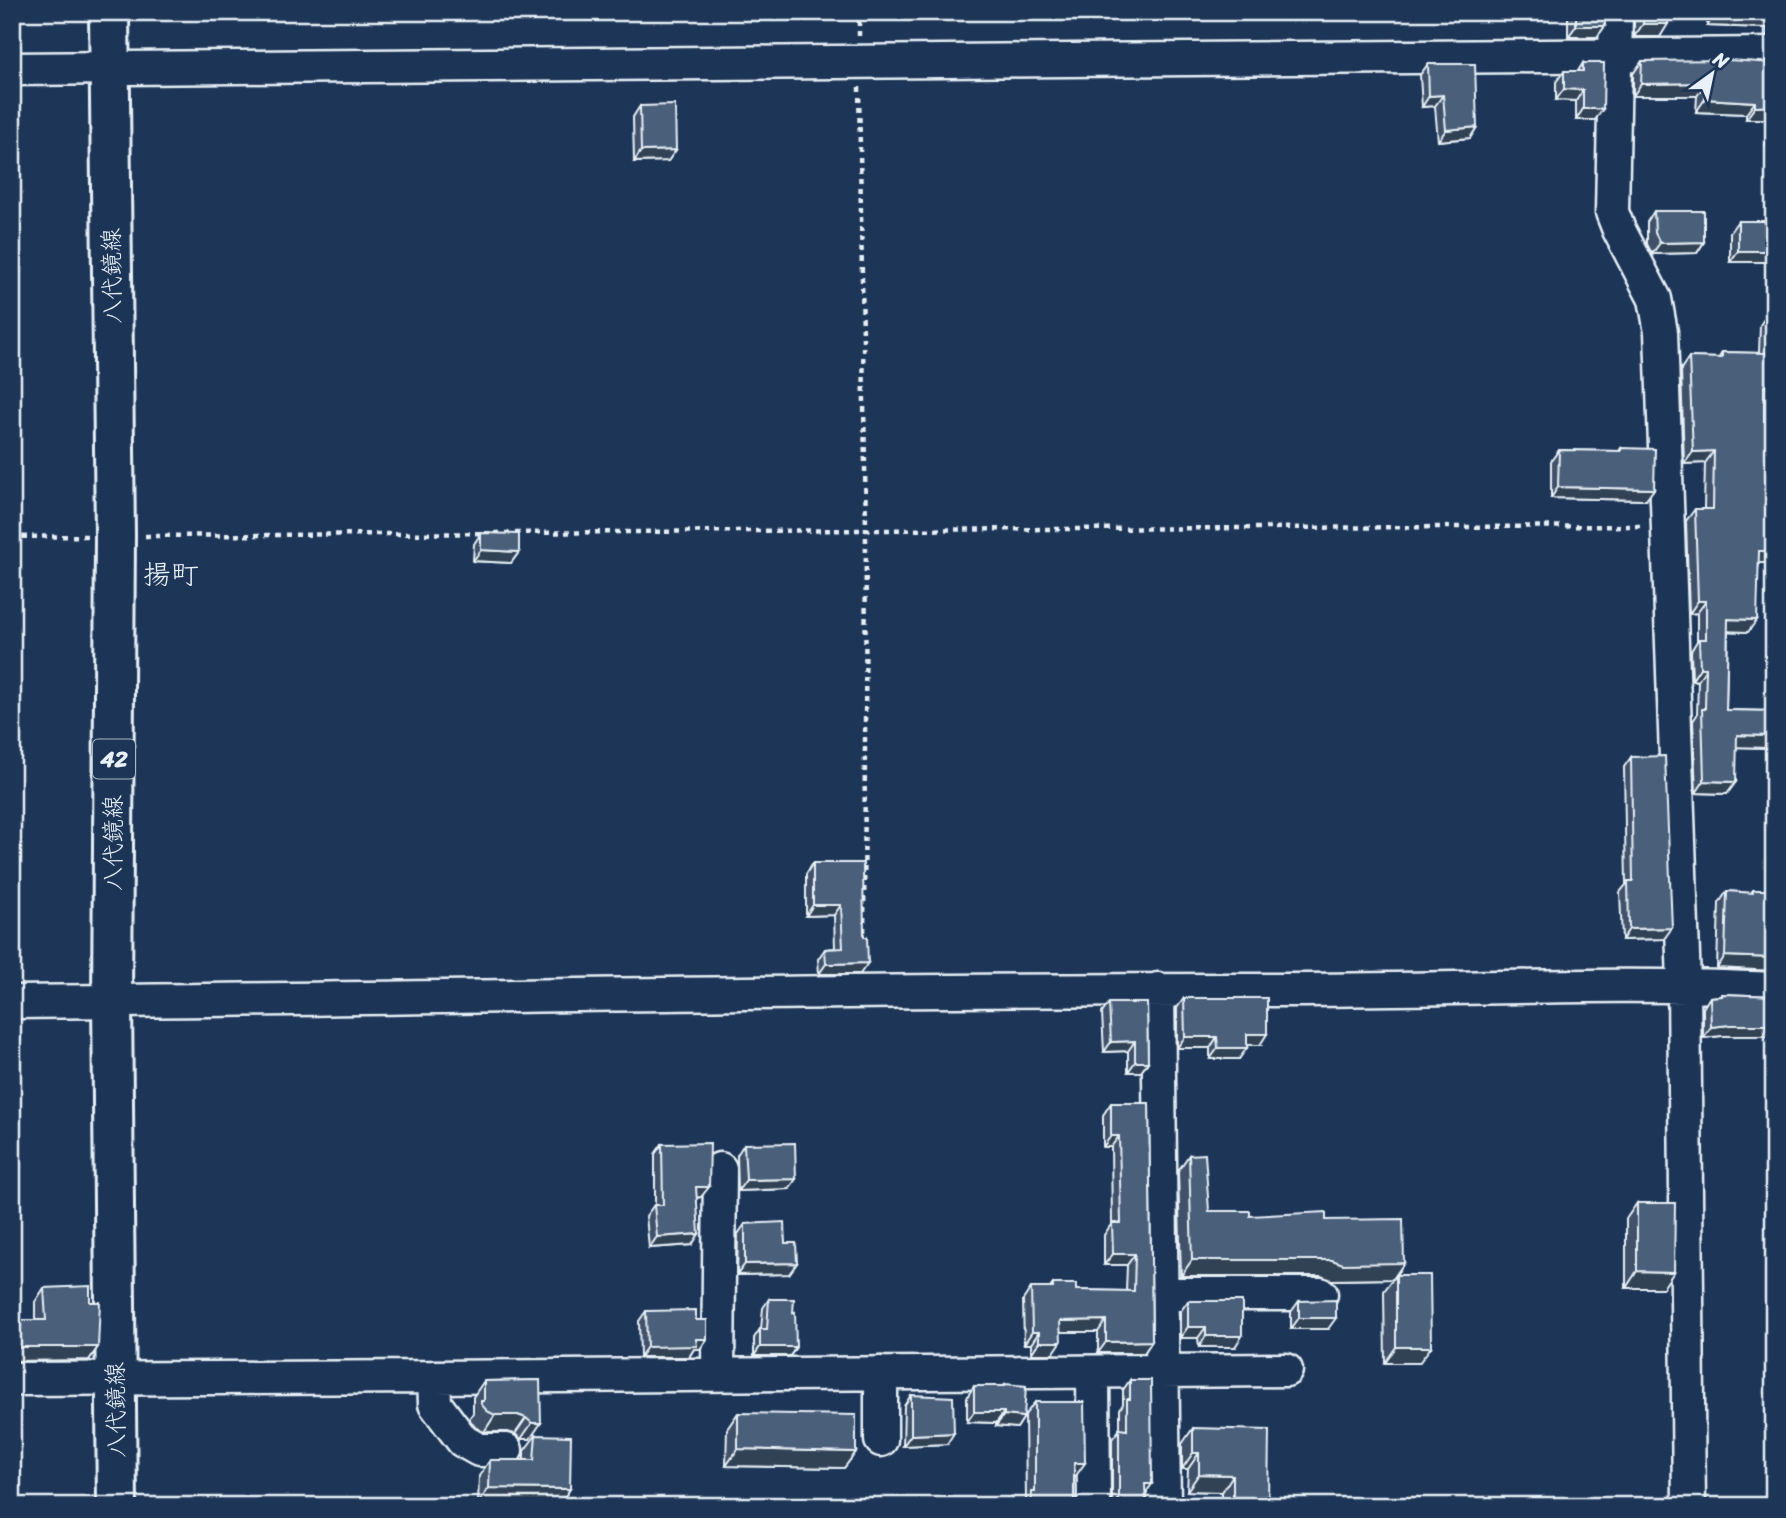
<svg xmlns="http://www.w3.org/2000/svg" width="1786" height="1518" font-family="Sriracha,'Klee One',sans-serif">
	<rect width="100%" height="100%" fill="#1d3557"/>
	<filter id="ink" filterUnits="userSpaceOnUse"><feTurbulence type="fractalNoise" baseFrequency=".0143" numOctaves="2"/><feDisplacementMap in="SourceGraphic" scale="14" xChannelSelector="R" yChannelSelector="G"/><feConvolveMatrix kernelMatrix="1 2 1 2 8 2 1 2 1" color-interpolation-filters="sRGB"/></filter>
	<g filter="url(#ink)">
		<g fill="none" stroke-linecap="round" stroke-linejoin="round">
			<g stroke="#e8f1f8" stroke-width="37">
				<path id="minor" d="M1616,12L1612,212L1619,230L1655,299L1661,332L1684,984L1689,1506
					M12,69L1774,54
					M1158,989L1164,1506
					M12,1002C443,998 874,989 1305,990C1461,990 1617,981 1774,989
					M1163,1294H1321
					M1093,1372L1094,1506
					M718,1374L720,1169
					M434,1377L435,1404L463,1441L479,1450H506
					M12,1379L434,1377L1286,1370
					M881,1440V1373"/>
			</g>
			<g stroke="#e8f1f8" stroke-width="44">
				<path id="major" d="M109,12L115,536L112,1001L117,1506"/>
			</g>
			<path stroke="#e8f1f8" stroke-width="4.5" stroke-dasharray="5 5" stroke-linecap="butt" d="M859,36V12
				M859,87L866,530L864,942
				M145,536L866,530L1644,526
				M12,537L87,536"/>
			<use href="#minor" stroke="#1d3557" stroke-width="32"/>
			<use href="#major" stroke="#1d3557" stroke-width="38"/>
		</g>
		<path fill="#3f5169" stroke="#e8f1f8" stroke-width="2" d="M1568,12H1605V26L1597,37H1568Z
			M1634,12H1668L1660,37H1634Z
			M1707,12H1774V37L1767,36V28L1707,26Z
			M1642,61L1774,63V147L1766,146L1769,119H1746V114L1696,112L1697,96H1633V74Z
			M1583,63L1595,120H1576V101L1556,100V82L1564,71H1578Z
			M1428,64L1477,127L1470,138L1438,141L1435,106L1422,107L1420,75Z
			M640,106L676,150L668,161L634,162L633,117Z
			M1654,211L1704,242L1697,253L1652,254L1647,244V222Z
			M1738,221L1770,262H1730V232Z
			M1768,313H1774V399H1764V421L1772,453V510H1774V563H1759L1748,632L1728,631L1726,710L1774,711V761H1768V748L1737,747L1727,794L1696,793L1693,721L1697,715L1698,681L1692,680L1691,651L1697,641V613L1689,614L1686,521L1695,509H1704L1705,463L1684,464L1681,369L1689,357L1719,358L1722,352L1759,353L1760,325Z
			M1621,448L1646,500L1551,498V461L1559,450L1619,451Z
			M481,533L519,552L511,563L473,561L474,544Z
			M1631,757L1664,939L1622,940L1620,892L1626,885L1624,767Z
			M813,863H863L860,974H819L818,959L825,949L835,948L834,915L806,916V874Z
			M1753,890H1774V971L1717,968L1719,903L1727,891L1751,893Z
			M1722,994L1774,996V1036H1722L1703,1038V1008L1710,997L1721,996Z
			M1184,998L1260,1045H1247L1239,1059H1210V1048H1177V1008Z
			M1109,1003H1147L1148,1062L1141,1072H1128V1051L1104,1052L1102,1013Z
			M1111,1103H1149L1152,1341L1144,1353H1098V1332H1061L1053,1354H1031V1344H1024L1023,1300L1031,1288H1050L1053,1284L1076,1290L1126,1291L1127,1265H1104V1235L1112,1223L1111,1147H1103V1115Z
			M662,1144L701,1197L696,1198L692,1245L649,1248L646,1216L654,1205H655V1154Z
			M744,1144L789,1189L738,1191L737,1155Z
			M1189,1155L1209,1211L1250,1216L1326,1220L1404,1263L1393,1279L1332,1280L1321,1276H1181L1178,1171Z
			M1637,1203L1663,1288H1626V1219Z
			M745,1224L785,1243L797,1263L789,1274L737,1275L738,1234Z
			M1396,1275L1419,1363H1385L1384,1291Z
			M44,1288L90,1302L98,1347L89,1360L12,1361V1320H35V1302Z
			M769,1299L796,1347L790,1356H754V1338L760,1329H761L763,1308Z
			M1188,1301L1235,1347H1199L1198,1338H1180V1312Z
			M1299,1301L1328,1329H1291V1312Z
			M646,1311L696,1320L707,1339L700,1349H694L689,1357H640L639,1321Z
			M540,1380L530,1439H521L515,1434L507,1432H484L475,1427L470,1420V1417L473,1413V1397L484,1381Z
			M1130,1380L1145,1494L1146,1506H1112V1439L1120,1429V1409L1123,1404V1390Z
			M1005,1384L1024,1417L1017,1428L996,1426V1423L967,1422V1397L974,1386H1004Z
			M911,1395L947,1444L903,1446L904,1406Z
			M1035,1402L1075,1477H1074V1506H1022L1026,1500L1025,1415Z
			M738,1413L856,1452L844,1468L726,1466L727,1429Z
			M1193,1428L1268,1503L1291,1506H1222V1492L1187,1491L1188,1469H1182V1444Z
			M536,1435L570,1489L558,1506L478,1504L479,1476L490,1460H524V1451Z"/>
		<path fill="#334255" stroke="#e8f1f8" stroke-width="2" d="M1716,14L1774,16V19L1767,28L1707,26Z
			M1643,24H1668L1660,37H1634Z
			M1576,26H1605L1597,37H1568Z
			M1774,27V37L1767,36Z
			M1706,83L1697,96H1633L1641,84Z
			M1564,89L1583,90L1576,101L1556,100Z
			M1443,95L1435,106L1422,107L1429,96Z
			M1705,99L1755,102L1746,114L1696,112Z
			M1774,106V111L1769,119H1746L1755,107Z
			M1583,109H1603L1595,120H1576Z
			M1477,127L1470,138L1438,141L1446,130Z
			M1774,136V147L1766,146Z
			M676,150L668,161L634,162L641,151Z
			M1704,242L1697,253L1652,254L1660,243Z
			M1738,251H1774V257L1770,262H1730Z
			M1764,386L1774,387V399H1756Z
			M1772,440H1774V453L1763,452Z
			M1714,451L1705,463L1684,464L1693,452Z
			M1558,487L1654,489L1646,500L1551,498Z
			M481,550L519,552L511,563L473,561Z
			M1759,551H1774V563H1751Z
			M1698,601H1706L1697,613L1689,614Z
			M1728,619L1757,620L1748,632L1720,631Z
			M1700,668H1706L1698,681L1692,680Z
			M1737,735L1774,736V739L1768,748L1729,747Z
			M1774,753V761H1768Z
			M1704,781L1736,782L1727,794L1696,793Z
			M813,905H841L834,915L806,916Z
			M1672,928L1664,939L1622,940L1629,929Z
			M1725,956L1774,958V971L1717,968Z
			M868,963L860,974H819L826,964Z
			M1730,1025H1774V1036H1722L1703,1038L1711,1027Z
			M1247,1034H1267L1260,1045H1239Z
			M1185,1037H1217L1210,1048H1177Z
			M1135,1041L1128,1051L1104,1052L1111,1042Z
			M1218,1048H1247L1239,1059H1210Z
			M1135,1062H1148L1141,1072H1128Z
			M1111,1136H1119L1111,1147H1103Z
			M796,1179L789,1189L738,1191L746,1180Z
			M696,1187H709L701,1197L688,1198Z
			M699,1234L692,1245L649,1248L657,1237Z
			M1113,1254H1135L1127,1265H1104Z
			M1192,1260H1332L1404,1263L1393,1279L1332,1280L1321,1276H1181Z
			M797,1263L789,1274L737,1275L745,1264Z
			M1637,1271L1674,1272L1663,1288H1626Z
			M1299,1318H1336L1328,1329H1291Z
			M1106,1320L1098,1332H1052L1060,1321Z
			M1188,1327H1206L1198,1338H1180Z
			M1032,1332H1039L1031,1344H1024Z
			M1206,1336H1242L1235,1347H1199Z
			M696,1339H707L700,1349H694L689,1357H640L647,1347Z
			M1152,1341L1144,1353H1098L1106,1342Z
			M1039,1342H1061L1053,1354H1031Z
			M21,1347H98L89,1360L12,1361V1350Z
			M760,1347H796L790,1356H754Z
			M1396,1347H1431L1419,1363H1385Z
			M974,1412H1004L996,1423L967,1422Z
			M495,1415H518L526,1418L515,1434L507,1432H484Z
			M1004,1415L1024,1417L1017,1428L996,1426Z
			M532,1423H541L530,1439H521Z
			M954,1433L947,1444L903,1446L911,1435Z
			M738,1449L856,1452L844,1468L726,1466Z
			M1193,1453H1199L1188,1469H1182Z
			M1074,1463H1085L1075,1477H1064Z
			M1199,1474L1233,1475L1222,1492L1187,1491Z
			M1145,1484H1152L1145,1494Z
			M489,1488L570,1489L558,1506L478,1504Z"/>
		<path fill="#495e7a" stroke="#e8f1f8" stroke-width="2" d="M1576,12H1605V26H1576Z
			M1643,12H1668V24H1643Z
			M1716,12H1774V16L1716,14Z
			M1729,60L1774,63V106L1755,107V102L1705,99L1706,83L1641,84L1642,61Z
			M1583,63H1604L1603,109H1583V90L1564,89V71H1583Z
			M1428,64H1475L1477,127L1446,130L1443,95L1429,96Z
			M675,105L676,150L641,151L640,106Z
			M1654,211H1704V242L1660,243L1655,233Z
			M1738,221H1774V251H1738Z
			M1768,313H1774V387L1764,386V421L1774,422V440H1772L1774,551H1759L1757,620L1728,619L1726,710L1774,711V736L1737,735L1736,782L1704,781L1702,709H1705L1706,668H1700L1699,639H1706V601H1698L1695,509H1713L1714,451L1693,452L1689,357L1722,358V352L1768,353Z
			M1621,448L1655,449L1654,489L1558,487L1559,450L1621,451Z
			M481,533L519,534V552L481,550Z
			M1665,756L1672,928L1629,929L1628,881H1633L1631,757Z
			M813,863H863L864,937H867L868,963L826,964L825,949L843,948L841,905H813Z
			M1753,890H1774V958L1725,956L1727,891L1753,893Z
			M1722,994L1774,996V1025H1730L1711,1027L1710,997L1722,996Z
			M1184,998H1267V1034H1247V1048H1218L1217,1037H1185Z
			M1109,1003H1147L1148,1062H1135V1041L1111,1042Z
			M1111,1103H1149L1152,1341L1106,1342V1320L1060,1321L1061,1342H1039V1332H1032L1031,1288H1053V1284H1076V1290L1134,1291L1135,1254H1113L1112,1223H1121L1119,1136H1111Z
			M710,1143L709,1187H696L699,1234L657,1237L654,1205H663L662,1144Z
			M795,1143L796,1179L746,1180L744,1144Z
			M1205,1154L1209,1211H1250V1216L1326,1212V1220L1403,1219L1404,1263L1343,1264L1332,1260H1192L1189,1155Z
			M1637,1203H1675L1674,1272L1637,1271Z
			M784,1222L785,1243H796L797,1263L745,1264V1224Z
			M1396,1275H1430L1431,1347H1396Z
			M90,1286V1302H100L98,1347H21L12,1350V1320H46L44,1288Z
			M769,1299H794L793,1313L795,1312L796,1347H760V1329H767Z
			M1336,1300V1318H1299V1301Z
			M1188,1301H1242V1336H1206V1327H1188Z
			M696,1310V1320H707V1339H696L697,1346L647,1347L646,1311Z
			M540,1380L541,1423H532L526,1418L518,1415H495L487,1411L481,1404V1401H484V1381Z
			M1130,1380H1151L1152,1484H1145L1146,1506H1116L1119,1497V1429L1127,1430V1399H1130Z
			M1005,1384L1026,1386L1024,1417L1004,1415V1412H974V1386H1005Z
			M911,1395L953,1397L954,1433L911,1435Z
			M1035,1402H1084L1085,1463H1074V1506H1031L1032,1492H1035Z
			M738,1413L856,1415V1452L738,1449Z
			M1193,1428L1269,1430L1268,1503H1291V1506H1233V1475L1199,1474V1453H1193Z
			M536,1435L571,1436L570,1489L489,1488L490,1460H534Z"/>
	</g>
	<g text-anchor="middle" stroke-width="5" stroke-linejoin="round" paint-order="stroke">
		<rect fill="#1d3557" stroke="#abb9c8" stroke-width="2" x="93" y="739.5" width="42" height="39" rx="5"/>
		<g font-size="23" font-weight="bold" fill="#e8f1f8">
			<text x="114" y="767">42</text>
		</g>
		<g font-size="24" fill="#e8f1f8" stroke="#1d3557">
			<text transform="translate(112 276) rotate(-91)" y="8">八代鏡線</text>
			<text transform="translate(113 843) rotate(-90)" y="8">八代鏡線</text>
			<text transform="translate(116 1410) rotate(-91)" y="8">八代鏡線</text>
		</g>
		<g font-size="28" fill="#e8f1f8" stroke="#1d3557">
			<text x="171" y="584">揚町</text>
		</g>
	</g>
	<rect width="1786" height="1518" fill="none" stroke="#1d3557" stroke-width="42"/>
	<rect x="21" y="21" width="1744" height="1476" fill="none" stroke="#e8f1f8" stroke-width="2.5" filter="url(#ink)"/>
	<g transform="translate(1712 74) rotate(33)" stroke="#1d3557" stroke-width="5" paint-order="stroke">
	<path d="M0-5L12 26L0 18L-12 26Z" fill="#e8f1f8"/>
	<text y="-10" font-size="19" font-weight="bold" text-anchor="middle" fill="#e8f1f8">N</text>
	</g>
</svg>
